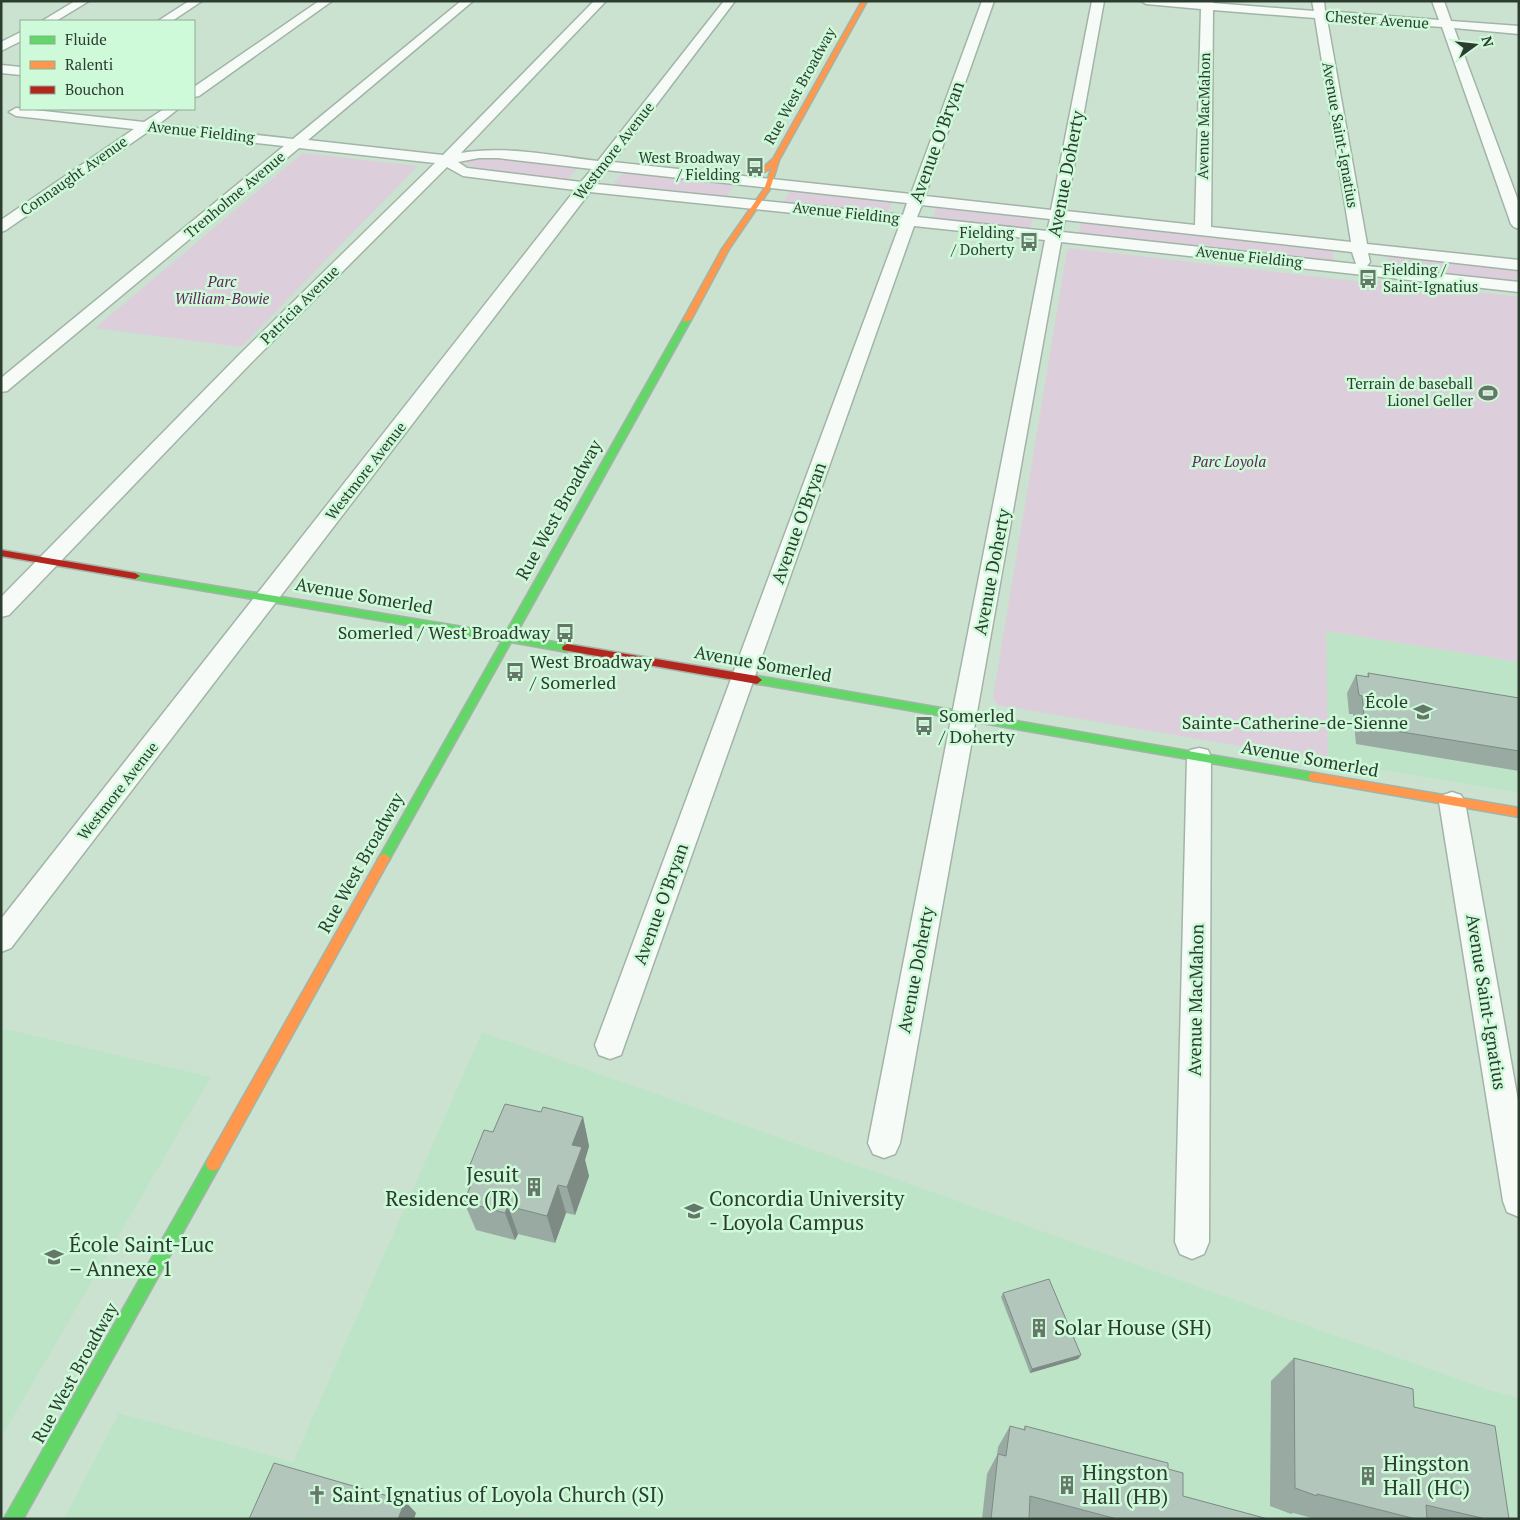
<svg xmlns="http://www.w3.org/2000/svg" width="1520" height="1520" font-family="'PT Serif',serif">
	<rect width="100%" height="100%" fill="#cbe2d1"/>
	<path fill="#bee4c8" d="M1325,631L1519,662V793L1328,761Z
		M1,1028L211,1077L1,1438Z
		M482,1032L1486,1389L1519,1398V1519H64L119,1413L293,1462Z"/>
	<path fill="#ddcedb" d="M303,153L418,166L241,347L95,328Z
		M471,158L521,160L577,168L569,178L562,180L509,174L464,165Z
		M627,172L733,184L734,185L727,196L724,197L616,185L615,182L622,174Z
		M791,189L892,201L887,214L783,203Z
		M936,206L1033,216L1030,230L933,219Z
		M1081,221L1332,248L1334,263L1079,235Z
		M1071,248L1371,283V280L1519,297V662L1326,631L1328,761L998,705L993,698L1067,251Z
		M1388,254L1519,267V284L1390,269Z"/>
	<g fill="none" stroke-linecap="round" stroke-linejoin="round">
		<g stroke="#a2b4a7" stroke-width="3">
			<path id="street" d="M75,1H89L56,21H42Z
				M189,1H202L172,21H158Z
				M319,1H332L199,96L194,97V87Z
				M461,1H473L308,140L443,155L594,1H606L461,153C505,145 553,156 598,161L724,1H735L613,162L911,194L982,1H994L925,196L1051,210L1092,1H1104L1066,211L1195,225L1201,9L1146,4L1141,1H1213V3L1314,11L1312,1H1324L1325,11L1439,20L1432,1H1444L1451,21L1519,26V34L1454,28L1519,203V229L1514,227L1511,224L1442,27L1327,19L1367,244L1519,260V270L1368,253L1370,262L1367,266L1519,282V292L1061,242L900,1143L895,1154L884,1158L873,1154L868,1143L1045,240L914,226L621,1055L610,1059L599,1055L595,1045L900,224L590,192L11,948L1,952V919L575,190L463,176L447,167L251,363L9,615L1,617V597L239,355L435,163L299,148L7,391L1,392V378L284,146L149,131L6,230L1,232V220L134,129L16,116L9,112L16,108L144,122L164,109H178L159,124L293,139ZM1213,10L1315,18L1351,242L1211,227ZM479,158H498L592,169L581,182L467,168L458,162ZM606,170L907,203L903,215L596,184ZM922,205L1050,219L1047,231L917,217ZM1065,220L1352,252L1356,264L1062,232Z
				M21,32V41L1,51V42Z
				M1,65L21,67V75L1,73Z
				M1199,748L1208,750L1211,757L1209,1242L1204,1254L1192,1259L1180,1254L1175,1242L1187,757L1190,750Z
				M1452,792L1461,795L1465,802L1519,1106V1217L1507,1212L1503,1201L1439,802L1443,795Z"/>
		</g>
		<g stroke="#a2b4a7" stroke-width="3">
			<path id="fast" d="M684,318L691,320L515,636L567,644L572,648L567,652L511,642L388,862H380L378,859L380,856L502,641L135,579L130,576L135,573L505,634Z
				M757,676L1314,773L1318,774L1320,777L1318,780L1314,781L753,683L752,680L753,677Z
				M213,1157L218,1159L220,1164L218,1169L23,1519H4L208,1159Z"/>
		</g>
		<g stroke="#a2b4a7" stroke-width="3">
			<path id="slow" d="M862,1H867L779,160L770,189L729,249L691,320L684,322L683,320L722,249L764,189L772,167L763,173L758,172L773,159Z
				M1314,773L1519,808V817L1314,781L1310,780L1308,777L1310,774Z
				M384,854L388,856L390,859L388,862L218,1169L213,1171L208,1169L206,1164L208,1159L380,856Z"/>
		</g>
		<g stroke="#a2b4a7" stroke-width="3">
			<path id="jam" d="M1,550L135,573L140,576L135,579L1,556Z
				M567,644L757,676L762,680L757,684L563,650L562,648L563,646Z"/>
		</g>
		<use href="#street" fill="#f7fbf8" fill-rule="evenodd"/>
		<use href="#fast" fill="#63d668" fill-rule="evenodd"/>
		<use href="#slow" fill="#ff974d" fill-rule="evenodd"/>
		<use href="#jam" fill="#b3261e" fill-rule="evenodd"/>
	</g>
	<path fill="#99aaa2" d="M1368,673L1519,698V771L1356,744L1353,714H1349L1347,693L1356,675L1367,677Z
		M541,1112L583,1117L589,1146L585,1160L589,1176L575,1215L566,1213L555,1243L518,1234L515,1240L476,1230L464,1202L472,1181L468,1170L493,1132Z
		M1003,1293L1081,1355L1078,1359L1030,1373L1001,1297Z
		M1294,1358L1414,1407L1509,1519H1316L1293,1513L1291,1514L1270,1506L1271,1381Z
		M1010,1426L1023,1430L1025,1426L1168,1469L1183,1496L1268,1519H1035L1029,1517V1519H982L987,1474L997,1455L998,1447Z"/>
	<path fill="#7d8b84" d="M583,1117L589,1146L585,1160L589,1176L575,1215L567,1187L572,1145Z
		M558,1185L566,1213L555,1243L547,1216Z
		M508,1206L518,1234L515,1240L505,1213Z
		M1081,1355L1078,1359L1030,1373L1032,1369Z
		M405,1501L416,1513L414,1519H398Z"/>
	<path fill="#b2c6bc" stroke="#7d8b84" d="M1368,673L1519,698V751L1365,726L1362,696L1359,695L1356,675L1369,677Z
		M505,1104L541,1112L543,1107L583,1117L572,1145L582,1147L567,1187L558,1185L547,1216L508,1206L505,1213L464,1202L476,1172L468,1170L484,1130L493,1132Z
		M1049,1279L1081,1355L1032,1369L1003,1293Z
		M1294,1358L1413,1389L1414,1407L1495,1426L1509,1519H1486L1426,1505L1427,1519H1416L1317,1494V1496L1295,1488Z
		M1010,1426L1025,1430V1426L1168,1463V1469L1183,1473V1496L1268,1519H1117L1030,1496L1029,1519H991L998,1454L1006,1456Z
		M274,1463L405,1501L398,1519H249Z"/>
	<defs>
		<g id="bus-bare" transform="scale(1.5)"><path d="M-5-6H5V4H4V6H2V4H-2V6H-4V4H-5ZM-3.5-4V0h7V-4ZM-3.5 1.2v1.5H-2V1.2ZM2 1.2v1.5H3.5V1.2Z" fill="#647768" stroke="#cefad9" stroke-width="2.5" paint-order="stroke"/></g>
		<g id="stadium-bare" transform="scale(1.5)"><path d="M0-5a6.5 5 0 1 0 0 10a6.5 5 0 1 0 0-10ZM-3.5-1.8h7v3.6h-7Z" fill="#647768" stroke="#cefad9" stroke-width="2.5" paint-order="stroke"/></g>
		<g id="school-bare" transform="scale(1.5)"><path d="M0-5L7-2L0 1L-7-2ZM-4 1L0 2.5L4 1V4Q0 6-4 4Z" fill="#647768" stroke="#cefad9" stroke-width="2.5" paint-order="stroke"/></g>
		<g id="building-bare" transform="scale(1.5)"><path d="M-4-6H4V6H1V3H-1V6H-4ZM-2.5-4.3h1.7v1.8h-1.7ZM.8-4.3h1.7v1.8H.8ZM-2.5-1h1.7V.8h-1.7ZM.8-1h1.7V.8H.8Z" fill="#647768" stroke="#cefad9" stroke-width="2.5" paint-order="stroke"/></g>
		<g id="university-bare" transform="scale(1.5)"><path d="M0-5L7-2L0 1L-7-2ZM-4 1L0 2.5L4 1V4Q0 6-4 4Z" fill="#647768" stroke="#cefad9" stroke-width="2.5" paint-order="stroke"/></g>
		<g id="church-bare" transform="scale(1.5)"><path d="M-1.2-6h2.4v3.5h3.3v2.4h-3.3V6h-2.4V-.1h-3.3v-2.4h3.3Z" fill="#647768" stroke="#cefad9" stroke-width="2.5" paint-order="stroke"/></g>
	</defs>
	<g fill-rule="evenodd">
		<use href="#bus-bare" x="755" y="167"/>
		<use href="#bus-bare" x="1029" y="242"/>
		<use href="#bus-bare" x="1368" y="279"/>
		<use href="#stadium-bare" x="1488" y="393"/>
		<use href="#bus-bare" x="565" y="633"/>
		<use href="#bus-bare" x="515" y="672"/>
		<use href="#school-bare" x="1423" y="712"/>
		<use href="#bus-bare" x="924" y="726"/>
		<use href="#building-bare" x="534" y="1187"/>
		<use href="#university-bare" x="694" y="1211"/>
		<use href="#school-bare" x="54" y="1257"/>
		<use href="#building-bare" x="1039" y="1328"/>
		<use href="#building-bare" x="1368" y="1476"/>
		<use href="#building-bare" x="1067" y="1485"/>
		<use href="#church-bare" x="317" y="1495"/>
	</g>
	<g text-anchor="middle" stroke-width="5" stroke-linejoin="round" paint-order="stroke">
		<g font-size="15" fill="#2c3d30" stroke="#cefad9">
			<text transform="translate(1377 20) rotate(4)" y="5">Chester Avenue</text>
			<text transform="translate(800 86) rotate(-61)" y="5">Rue West Broadway</text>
			<text transform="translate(1204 116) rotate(-89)" y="5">Avenue MacMahon</text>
			<text transform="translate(201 132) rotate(6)" y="5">Avenue Fielding</text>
			<text transform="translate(1340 135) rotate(80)" y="5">Avenue Saint-Ignatius</text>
			<text transform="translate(614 151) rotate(-52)" y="5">Westmore Avenue</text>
			<text transform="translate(74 176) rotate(-35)" y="5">Connaught Avenue</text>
			<text transform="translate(235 195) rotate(-40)" y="5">Trenholme Avenue</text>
			<text transform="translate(846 213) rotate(6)" y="5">Avenue Fielding</text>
			<text transform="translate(1249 257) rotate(6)" y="5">Avenue Fielding</text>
			<text transform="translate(300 305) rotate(-45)" y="5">Patricia Avenue</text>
			<text transform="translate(366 471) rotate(-52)" y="5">Westmore Avenue</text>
			<text transform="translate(118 791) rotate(-52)" y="5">Westmore Avenue</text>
		</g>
		<g font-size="15" fill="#2c3d30" stroke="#cefad9" text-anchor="end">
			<text x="740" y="163">West Broadway<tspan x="740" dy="17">/ Fielding</tspan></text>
			<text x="1014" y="238">Fielding<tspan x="1014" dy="17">/ Doherty</tspan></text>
			<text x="1383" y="275" text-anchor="start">Fielding /<tspan x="1383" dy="17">Saint-Ignatius</tspan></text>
			<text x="1473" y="389">Terrain de baseball<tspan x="1473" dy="17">Lionel Geller</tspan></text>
		</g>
		<g font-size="15" font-style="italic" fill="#62255a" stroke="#cefad9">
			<text x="222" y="287">Parc<tspan x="222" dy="17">William-Bowie</tspan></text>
			<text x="1229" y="467">Parc Loyola</text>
		</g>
		<g font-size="18" fill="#2c3d30" stroke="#cefad9">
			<text transform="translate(937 142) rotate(-70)" y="6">Avenue O'Bryan</text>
			<text transform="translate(1066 174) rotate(-79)" y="6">Avenue Doherty</text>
			<text transform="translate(559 510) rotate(-61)" y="6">Rue West Broadway</text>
			<text transform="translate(799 523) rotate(-70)" y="6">Avenue O'Bryan</text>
			<text transform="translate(992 572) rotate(-79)" y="6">Avenue Doherty</text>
			<text transform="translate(364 596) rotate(10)" y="6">Avenue Somerled</text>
			<text transform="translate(763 664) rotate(10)" y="6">Avenue Somerled</text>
			<text transform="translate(1310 759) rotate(10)" y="6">Avenue Somerled</text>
			<text transform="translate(361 863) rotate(-61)" y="6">Rue West Broadway</text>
			<text transform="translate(661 904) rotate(-70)" y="6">Avenue O'Bryan</text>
			<text transform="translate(916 970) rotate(-79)" y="6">Avenue Doherty</text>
			<text transform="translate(1196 1000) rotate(-89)" y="6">Avenue MacMahon</text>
			<text transform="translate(1486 1002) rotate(81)" y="6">Avenue Saint-Ignatius</text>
			<text transform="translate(75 1373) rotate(-61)" y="6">Rue West Broadway</text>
		</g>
		<g font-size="18" fill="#2c3d30" stroke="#cefad9" text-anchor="end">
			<text x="550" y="639">Somerled / West Broadway</text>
			<text x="530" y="668" text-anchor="start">West Broadway<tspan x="530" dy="21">/ Somerled</tspan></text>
			<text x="1408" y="708">École<tspan x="1408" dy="21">Sainte-Catherine-de-Sienne</tspan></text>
			<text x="939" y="722" text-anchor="start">Somerled<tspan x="939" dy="21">/ Doherty</tspan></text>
		</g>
		<g font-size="21" fill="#2c3d30" stroke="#cefad9" text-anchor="start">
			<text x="519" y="1182" text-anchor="end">Jesuit<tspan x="519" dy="24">Residence (JR)</tspan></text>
			<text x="709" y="1206">Concordia University<tspan x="709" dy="24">- Loyola Campus</tspan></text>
			<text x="69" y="1252">École Saint-Luc<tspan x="69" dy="24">– Annexe 1</tspan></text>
			<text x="1054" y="1335">Solar House (SH)</text>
			<text x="1383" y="1471">Hingston<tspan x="1383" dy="24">Hall (HC)</tspan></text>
			<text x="1082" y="1480">Hingston<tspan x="1082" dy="24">Hall (HB)</tspan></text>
			<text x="332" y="1502">Saint Ignatius of Loyola Church (SI)</text>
		</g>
	</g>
	<rect width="1520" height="1520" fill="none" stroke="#2c3d30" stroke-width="5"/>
	<rect x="20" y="20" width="175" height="90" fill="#cefad9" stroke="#8dae95"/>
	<rect x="30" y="36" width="25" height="8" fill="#63d668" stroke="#8dae95"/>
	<text x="65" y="45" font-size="15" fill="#2c3d30">Fluide</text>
	<rect x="30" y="61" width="25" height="8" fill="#ff974d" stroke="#8dae95"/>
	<text x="65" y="70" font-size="15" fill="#2c3d30">Ralenti</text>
	<rect x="30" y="86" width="25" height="8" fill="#b3261e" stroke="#8dae95"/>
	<text x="65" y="95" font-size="15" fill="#2c3d30">Bouchon</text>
	<g transform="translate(1475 45) rotate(75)" stroke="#cefad9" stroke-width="4" paint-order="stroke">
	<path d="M0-4L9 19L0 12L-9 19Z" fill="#2c3d30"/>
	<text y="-8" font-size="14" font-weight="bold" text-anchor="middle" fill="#2c3d30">N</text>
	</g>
</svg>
